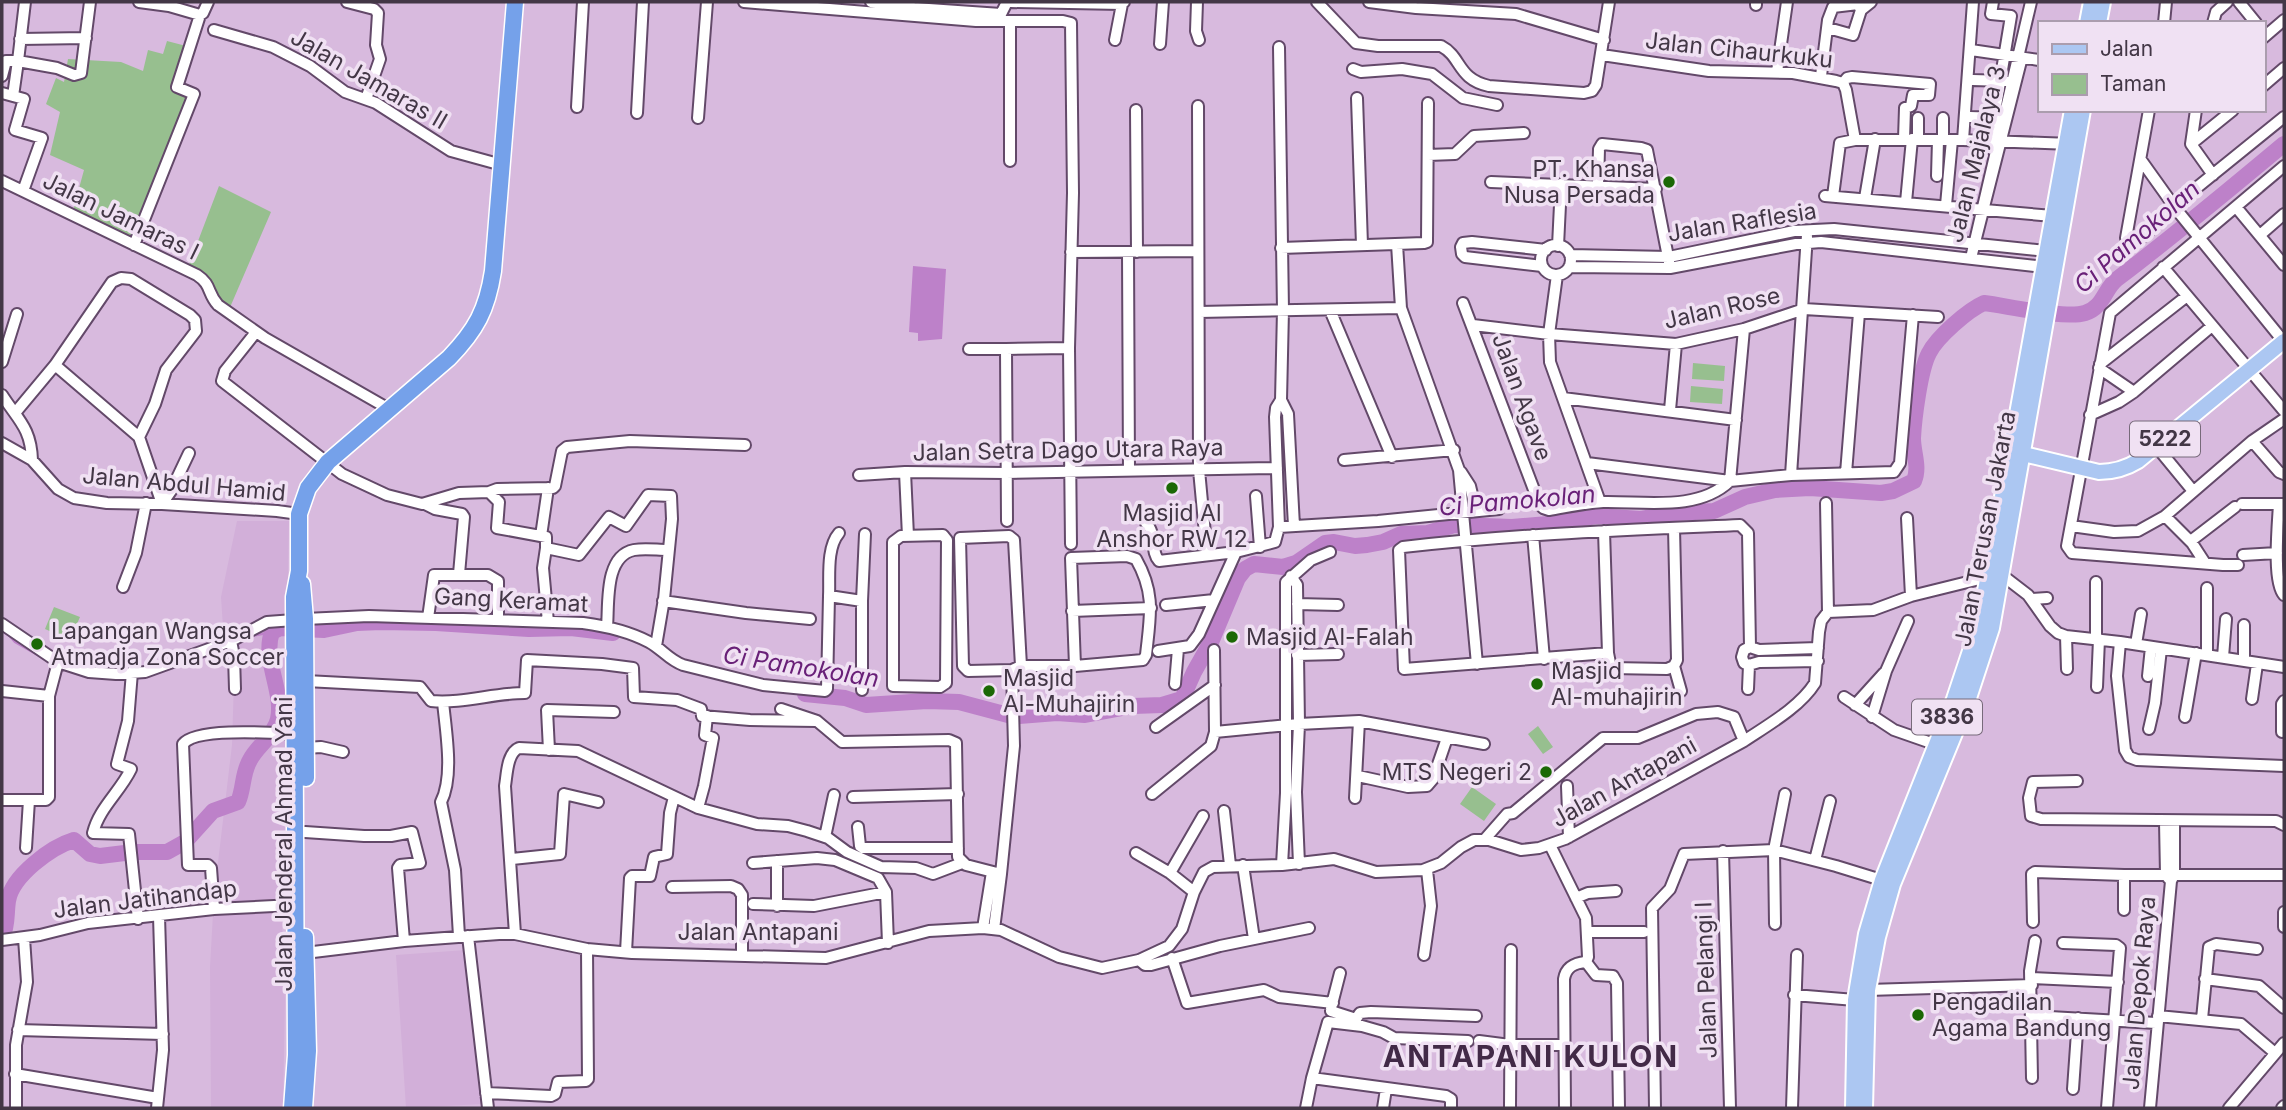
<svg xmlns="http://www.w3.org/2000/svg" width="2286" height="1110" font-family="Inter,sans-serif">
	<rect width="100%" height="100%" fill="#d8bade"/>
	<path fill="#d2afd9" d="M237,521H289L287,637L291,754L282,924L285,1000L283,1108H211L210,967L214,896L232,745L235,649L223,627L221,597Z
		M466,950L483,1104L406,1108L396,955Z"/>
	<path fill="#97bf8f" d="M167,41L190,47L178,86L194,94L134,245L72,214L84,170L50,155L60,112L46,104L56,78L64,82L68,59L121,62L143,71L148,50L163,54Z
		M219,186L271,212L228,312L211,291L187,270Z
		M1693,363L1725,366L1724,381L1692,379Z
		M1691,386L1723,389L1722,404L1690,402Z
		M54,607L80,617L70,640L45,629Z
		M1538,726L1553,747L1543,754L1528,734Z
		M1472,787L1496,804L1484,821L1460,804Z"/>
	<path fill="#bd81c9" d="M913,266L946,269L942,339L918,341V333L909,332Z"/>
	<g fill="none" stroke-linecap="round" stroke-linejoin="round">
		<path stroke="#bd81c9" stroke-width="2.5" d="M6,632L15,642L43,658
			M251,636L272,632"/>
		<path stroke="#bd81c9" stroke-width="16" d="M805,694L845,698L866,705L927,701L959,702L1008,715L1019,716L1057,713L1085,715L1133,706L1162,705L1182,699L1194,672L1212,640L1238,578L1245,569L1254,564L1283,567L1296,563L1325,543L1334,542L1355,546L1367,545L1383,542L1401,534L1428,533L1454,525L1512,527L1548,524L1596,516L1641,519L1675,513L1714,511L1745,497L1775,490L1810,488L1881,493L1893,491L1914,481C1920,467 1913,453 1913,438C1914,419 1920,370 1929,353C1937,337 1968,310 1984,303C2008,306 2065,319 2085,313C2104,307 2104,289 2117,279C2174,236 2229,190 2284,144
			M2,938C8,925 6,914 8,901C12,876 51,847 74,840L90,854L100,856L133,852H167L185,842L213,811L238,802C244,789 242,773 250,760C257,746 275,735 278,719C284,691 262,660 272,632L280,628L324,630L357,623L381,622L436,623L529,629L571,628L613,633"/>
		<g stroke="#634969" stroke-width="14">
			<path id="minor" d="M139,2L169,6L200,15L203,13L208,2
				M347,2L374,9L378,13L376,45L380,59L366,99
				M744,2L976,21H1063L1071,23L1073,193L1069,348L1071,544
				M871,2L914,8L1001,14L1007,2
				M1011,2L1122,4L1124,2
				M1197,2L1196,31L1199,40
				M1317,2L1356,43L1378,46H1441C1462,57 1457,79 1489,86L1584,93L1592,91L1596,85L1609,2
				M1369,2L1416,8L1516,14L1604,40
				M2239,2L2256,23
				M1756,5V2
				M1010,22V161
				M2164,23L2166,2
				M2213,23L2216,12L2227,2
				M1828,28L1853,35L1861,10
				M214,30L273,47L310,66L345,92L376,103L451,151L502,165
				M2263,38L2284,20
				M20,39L86,38
				M1115,40L1122,4
				M1160,44L1163,2
				M1971,50L2039,60
				M1602,55L1709,71L1793,73L1836,81L1843,83L1846,90L1855,140H1963L2071,144
				M2022,57L1971,258L2031,2
				M1353,69L1361,72L1402,69L1432,74L1463,98L1497,105
				M1777,72L1787,2
				M2,76L6,61H18L25,2
				M1821,76L1828,20L1833,7L1858,4L1861,10L1871,2
				M1973,80L2005,81
				M1843,83L1847,78L1852,77L1930,84L1929,95H1913L1911,106L1905,108L1904,139
				M2263,86L2284,68
				M2,93L24,99L15,130L42,138L23,191
				M13,96L18,61L57,68L74,75L81,73L90,2
				M1357,98L1362,245
				M1198,106L1199,470L1207,555
				M577,107L583,2
				M1136,110L1137,252
				M2196,110L2191,144L2213,175
				M637,113L643,2
				M1970,117L1999,118
				M698,118L707,2
				M1918,118V139
				M1943,118V140
				M1963,140L1973,2
				M2191,144L2233,110
				M1989,148L2011,16L1991,14L1993,2
				M1428,155L1455,154L1474,136L1524,133
				M2141,160L2176,209L2284,342
				M1937,176L1938,140
				M2,181L197,275C212,285 207,293 218,305L265,338L389,409
				M1491,182L1656,189
				M1598,185L1599,149L1602,144L1641,148L1647,150L1669,262
				M1825,196L2053,216
				M1833,196L1840,143L1855,140
				M1865,198L1875,139
				M1906,202L1912,139
				M1946,205L1952,140
				M2236,207L2284,265
				M2260,235L2284,214
				M2144,236L2174,206L2284,117
				M2126,238L2149,110
				M1397,244L1401,308L1459,470L1477,664
				M134,245L194,94L177,87L200,15
				M1541 260a15 15 0 1 1 30 0a15 15 0 1 1-30 0Z
				M1558,246L1561,184
				M1281,248L1424,243L1427,242L1428,103
				M1071,252L1198,251
				M1128,252L1129,471
				M1570,255L1669,257L1794,231L1834,229L2046,251
				M1542,266L1465,257L1462,254L1461,247L1463,243L1472,242L1546,250
				M1569,267L1670,268L1796,244L1821,242L2044,267
				M2163,267L2284,411
				M1557,275L1549,334L1550,362L1600,502
				M1463,303L1539,503L1543,508L1549,510C1567,507 1585,503 1603,502C1645,501 1697,512 1730,481
				M1330,310L1392,457
				M1199,312L1401,308
				M1473,325L1549,334L1676,344L1744,329L1804,309L1938,317
				M256,332L225,371L222,381L342,474L387,495L422,504L459,493L489,492L497,489L553,488L555,486L562,451L567,447L630,441L745,445
				M969,349H1006
				M2,362L17,314
				M2100,364L2187,296
				M55,365L139,437L162,504
				M2099,368L2134,392L2212,326
				M2,395C18,420 31,428 32,460
				M1563,398L1736,420
				M1281,400L1288,414L1294,526
				M1670,410L1676,344
				M15,413L55,365L112,282L121,278L131,279L190,315L195,320L196,331L166,370L155,404L139,437
				M2090,415L2119,402L2134,392
				M2252,441L2279,472L2284,474
				M2,443L32,460L58,489L74,498L107,503L162,504L277,511L299,514
				M2156,446L2193,491
				M1344,460L1454,450
				M1587,463L1730,481L1791,475L1894,472L1900,463L1913,315
				M905,472L908,536
				M1461,472L1470,486L1476,511
				M1846,473L1859,313
				M859,475L905,472L1006,473L1277,468
				M1791,475L1807,235
				M1730,481L1744,329
				M489,492L499,502L497,528L546,537V548L579,555L609,517L626,526L648,495L671,496L672,519L664,599L656,646
				M1256,496L1260,547
				M1826,503L1828,612
				M162,504L171,491L189,453
				M425,504L435,509L462,514L464,517L459,574
				M2242,504H2284
				M2279,504C2278,524 2272,582 2284,595
				M2165,516L2192,543
				M1907,518L1911,596
				M1007,521L1006,349L1069,348
				M1146,523C1157,534 1150,551 1159,561L1236,552
				M2071,526L2114,532L2138,531L2165,516L2252,441L2284,419
				M1279,527L1378,521L1499,509
				M1604,531L1608,653L1611,668L1667,669L1674,666L1677,660L1674,528
				M943,535L947,540L946,683L940,687L893,686V542L901,536Z
				M1533,535L1544,659
				M541,536L548,488
				M546,548L543,568L548,622
				M2243,555L2277,553
				M2205,563L2192,543V540L2235,507
				M2238,565H2223L2072,553L2067,546L2110,313L2284,166
				M2002,575L2028,595L2050,626L2058,633L2066,636L2120,642L2284,667
				M1291,576L1297,585L1299,724L1296,792L1299,864
				M123,587L136,553L146,503
				M829,596C830,578 826,548 839,533
				M2032,599L2047,598
				M663,601L746,613L810,619
				M1297,604L1338,605
				M1166,605L1214,600
				M1072,611L1151,608
				M428,618L434,575H488L498,581V620
				M305,619L369,616L583,623C605,626 630,632 649,642C662,649 669,660 683,665L763,685L825,691L827,689L829,596L862,601
				M2,624L58,662L89,672L116,674L145,672L231,641L267,622L294,620
				M607,627C609,604 604,556 634,550C645,548 657,550 667,550
				M2066,636L2067,669
				M2096,639V582
				M231,641L234,656L235,689
				M2120,642L2117,676L2125,750L2129,757L2137,760L2284,766
				M2136,644L2141,614
				M1750,647L1759,650L1818,648
				M1158,651L1190,646L1199,634L1236,552L1275,542L1279,527L1275,417L1276,408L1281,400L1283,310L1279,47
				M1608,653L1404,669L1399,550L1403,547C1515,534 1628,530 1740,525L1748,533L1750,647L1744,650L1742,657L1744,663L1749,665L1748,689
				M1297,655L1338,654
				M2207,655V588
				M2223,657L2226,619
				M2244,661V625
				M1749,665L1759,662L1818,661
				M1021,666L1014,540L1009,536L960,538L963,666L968,671L1012,670L1021,666H1075L1143,660L1146,655C1150,617 1156,594 1136,559L1127,556L1071,558L1075,666
				M1674,666L1681,691
				M132,672L128,721L117,764L131,769C120,792 99,808 93,833L129,834L138,919
				M2148,676L2151,647
				M306,681L420,687L431,701C462,704 494,693 525,693L527,660L602,664L633,668L634,697L677,700L701,709L702,716L750,720L817,721
				M1175,684L1178,649
				M2097,687L2099,639
				M862,690V601L865,534
				M2,691L49,696
				M1844,697L1894,730L1937,745
				M2252,699L2257,664
				M443,702C446,733 454,776 441,802L455,870L459,936
				M1855,705L1884,673
				M781,709L817,721L842,742L949,740L956,743L958,857L966,865L1001,874L994,929
				M1872,717L1886,671L1908,621
				M2185,717L2196,653
				M1156,727L1215,685
				M2149,729L2155,703L2161,649
				M1215,732L1299,724L1359,721L1484,744
				M2282,732V704L2284,701
				M306,748L321,747L343,752
				M549,750L547,710L614,712
				M1358,776L1408,787L1427,786L1433,779L1447,738
				M2077,781L2033,782L2029,798L2031,816L2041,819L2276,821L2284,825
				M1567,786L1569,837
				M1152,794L1211,746L1215,732L1214,650
				M853,797L958,794
				M1355,798L1359,721
				M2,800H46L49,797V696L58,662
				M698,808L704,786L713,738L705,735L707,716
				M1224,811L1230,865
				M2165,822L2166,875L2169,879
				M858,827L860,846L863,848H958
				M305,832L364,836H391L412,832L420,863L400,865L398,868L404,941
				M825,837L834,795
				M1485,839L1507,814L1513,813L1603,738H1638L1696,714L1718,712L1734,717L1744,741
				M1550,845L1586,918L1588,957L1586,962
				M26,848L29,800
				M1723,851L1730,1108
				M1136,853L1170,873L1194,892
				M512,859L560,854L564,794L598,802
				M1815,860L1830,801
				M777,861V906
				M753,863L817,858L835,860L878,878L886,892L888,943
				M1243,865L1254,939
				M1282,865L1286,793V582L1311,560L1330,552
				M1170,873L1203,816
				M1001,874L1014,746L1012,670
				M2124,875V910
				M672,887L731,886L738,889L742,895V955
				M1576,898L1588,893L1616,891
				M753,904L814,906L886,892
				M214,909L211,868L208,865H188L183,744C196,727 273,733 295,734
				M2284,912V927
				M2033,922L2032,874L2035,872L2124,875H2284
				M1775,924L1774,850L1785,794
				M983,928L992,872
				M1588,932H1644
				M515,934L505,786C507,774 507,753 519,748L578,751L698,808L757,824L788,826L807,831L828,838L847,852L881,867L916,868L933,874L962,863
				M468,936L488,1108
				M2,940L40,935L88,923L214,909L294,905
				M2063,943L2116,945L2120,948L2107,1108
				M626,952L630,878L632,876H650L654,857L667,854L670,813L674,797
				M305,953L404,941L499,934H515L587,949L632,953L826,958L929,931L983,928L1001,930L1059,957L1102,968L1139,960L1169,946L1182,929L1194,892L1204,872L1213,867L1282,865L1334,859L1376,872L1423,870L1441,863L1461,847L1474,840H1489L1521,850L1539,848L1565,839L1744,741C1768,725 1800,707 1815,683L1819,632L1821,621L1828,612L1873,610L1911,596L1988,577
				M1424,955L1431,906L1427,870
				M1172,958L1187,1003L1264,990L1279,997L1333,1003
				M1139,960L1145,965H1151L1220,946L1309,928
				M1586,962L1596,975L1613,976L1617,983L1619,1108
				M2031,978L2118,982
				M2205,979L2259,986L2284,1008
				M1868,990L2032,985
				M1794,995L1855,1000
				M1331,1008L1340,973
				M1331,1011L1356,1019L1360,1013L1371,1012L1476,1016
				M2032,1016L2156,1023
				M2158,1016L2241,1024L2275,1053
				M2202,1019L2209,947L2216,944L2257,949
				M18,1030L163,1034
				M1479,1041L1510,1045H1564
				M15,1074L158,1098
				M1312,1078L1446,1096L1451,1099V1108
				M2032,1078L2030,971L2035,941
				M2073,1089L2078,1018
				M486,1093L551,1096L555,1094L558,1082L586,1081L588,1079L587,949
				M16,1108V1045L27,982L24,938
				M157,1108L163,1050L159,916
				M1306,1108L1312,1078L1328,1022L1362,1026L1383,1032L1394,1038L1468,1041
				M1383,1108L1386,1089
				M1510,1108L1511,950
				M1565,1108L1564,979C1566,967 1574,963 1586,962
				M1655,1108L1652,908L1670,889L1684,854L1774,850L1836,866L1888,882
				M1792,1108L1797,955
				M2150,1108L2171,881L2174,875V822
				M2229,1108L2284,1043
				M2282,1108L2284,1106"/>
		</g>
		<g stroke="#fff" stroke-width="18">
			<path id="major" d="M2087,23L2091,2
				M2099,23L2103,2
				M2015,452L2099,472C2114,472 2125,469 2138,461L2284,341
				M1853,1108L1855,1000L1866,934L1882,880L1954,699L1979,624L2072,110
				M1865,1108L1868,990L1878,937L1893,884L1967,704L1992,628L2083,110"/>
		</g>
		<g stroke="#fff" stroke-width="19">
			<path id="highway" d="M302,584L305,619L306,778
				M292,1108L296,1055L294,597L299,571V514L308,488L328,462L449,358C476,330 487,310 493,271L515,2
				M304,1108L308,1051L305,937"/>
		</g>
		<use href="#minor" stroke="#fff" stroke-width="10"/>
		<use href="#major" stroke="#acc7f2" stroke-width="14"/>
		<use href="#highway" stroke="#75a1ea" stroke-width="16"/>
	</g>
	<g fill="#1b6805" stroke="#f0e1f3" stroke-width="2.5">
		<circle cx="1669" cy="182" r="7"/>
		<circle cx="1172" cy="488" r="7"/>
		<circle cx="1232" cy="637" r="7"/>
		<circle cx="37" cy="644" r="7"/>
		<circle cx="1537" cy="684" r="7"/>
		<circle cx="989" cy="691" r="7"/>
		<circle cx="1546" cy="772" r="7"/>
		<circle cx="1918" cy="1015" r="7"/>
	</g>
	<g text-anchor="middle" stroke-width="7" stroke-linejoin="round" paint-order="stroke">
		<g fill="#f0e1f3" stroke="#776a7a" stroke-width="2">
			<rect x="2130" y="421.5" width="70" height="35" rx="5"/>
			<rect x="1912" y="699.5" width="70" height="35" rx="5"/>
		</g>
		<g font-size="21" font-weight="bold" fill="#433746">
			<text x="2165" y="446">5222</text>
			<text x="1947" y="724">3836</text>
		</g>
		<g font-size="23" fill="#433746" stroke="#f0e1f3">
			<text transform="translate(1739 50) rotate(6)" y="8">Jalan Cihaurkuku</text>
			<text transform="translate(369 79) rotate(30)" y="8">Jalan Jamaras II</text>
			<text transform="translate(1976 154) rotate(-76)" y="8">Jalan Majalaya 3</text>
			<text transform="translate(121 216) rotate(26)" y="8">Jalan Jamaras I</text>
			<text transform="translate(1742 222) rotate(-9)" y="8">Jalan Raflesia</text>
			<text transform="translate(1722 308) rotate(-13)" y="8">Jalan Rose</text>
			<text transform="translate(1522 397) rotate(70)" y="8">Jalan Agave</text>
			<text transform="translate(1068 450) rotate(-1)" y="8">Jalan Setra Dago Utara Raya</text>
			<text transform="translate(184 484) rotate(5)" y="8">Jalan Abdul Hamid</text>
			<text transform="translate(1985 529) rotate(-79)" y="8">Jalan Terusan Jakarta</text>
			<text transform="translate(511 600) rotate(3)" y="8">Gang Keramat</text>
			<text transform="translate(1624 782) rotate(-29)" y="8">Jalan Antapani</text>
			<text transform="translate(284 844) rotate(-90)" y="8">Jalan Jenderal Ahmad Yani</text>
			<text transform="translate(145 899) rotate(-7)" y="8">Jalan Jatihandap</text>
			<text x="758" y="940">Jalan Antapani</text>
			<text transform="translate(1706 980) rotate(-92)" y="8">Jalan Pelangi I</text>
			<text transform="translate(2139 993) rotate(-85)" y="8">Jalan Depok Raya</text>
		</g>
		<g font-size="23" fill="#433746" stroke="#f0e1f3" text-anchor="start">
			<text x="1655" y="177" text-anchor="end">PT. Khansa<tspan x="1655" dy="26">Nusa Persada</tspan></text>
			<text x="1172" y="521" text-anchor="middle">Masjid Al<tspan x="1172" dy="26">Anshor RW 12</tspan></text>
			<text x="51" y="639">Lapangan Wangsa<tspan x="51" dy="26">Atmadja Zona Soccer</tspan></text>
			<text x="1246" y="645">Masjid Al-Falah</text>
			<text x="1551" y="679">Masjid<tspan x="1551" dy="26">Al-muhajirin</tspan></text>
			<text x="1003" y="686">Masjid<tspan x="1003" dy="26">Al-Muhajirin</tspan></text>
			<text x="1532" y="780" text-anchor="end">MTS Negeri 2</text>
			<text x="1932" y="1010">Pengadilan<tspan x="1932" dy="26">Agama Bandung</tspan></text>
		</g>
		<g font-size="24" font-style="italic" fill="#692078" stroke="#f0e1f3">
			<text transform="translate(2137 237) rotate(-41)" y="8">Ci Pamokolan</text>
			<text transform="translate(1517 501) rotate(-5)" y="8">Ci Pamokolan</text>
			<text transform="translate(801 667) rotate(9)" y="8">Ci Pamokolan</text>
		</g>
		<g font-size="30" font-weight="bold" letter-spacing="2" fill="#422a47" stroke="#f0e1f3">
			<text x="1531" y="1067">ANTAPANI KULON</text>
		</g>
	</g>
	<rect width="2286" height="1110" fill="none" stroke="#433746" stroke-width="7"/>
	<rect x="2038" y="21" width="228" height="91" fill="#f0e1f3" stroke="#ab9dae" stroke-width="2"/>
	<rect x="2052" y="44" width="35" height="10" fill="#acc7f2" stroke="#ab9dae" stroke-width="2"/>
	<text x="2100" y="56" font-size="21" fill="#433746">Jalan</text>
	<rect x="2052" y="74" width="35" height="21" fill="#97bf8f" stroke="#ab9dae" stroke-width="2"/>
	<text x="2100" y="91" font-size="21" fill="#433746">Taman</text>
</svg>
